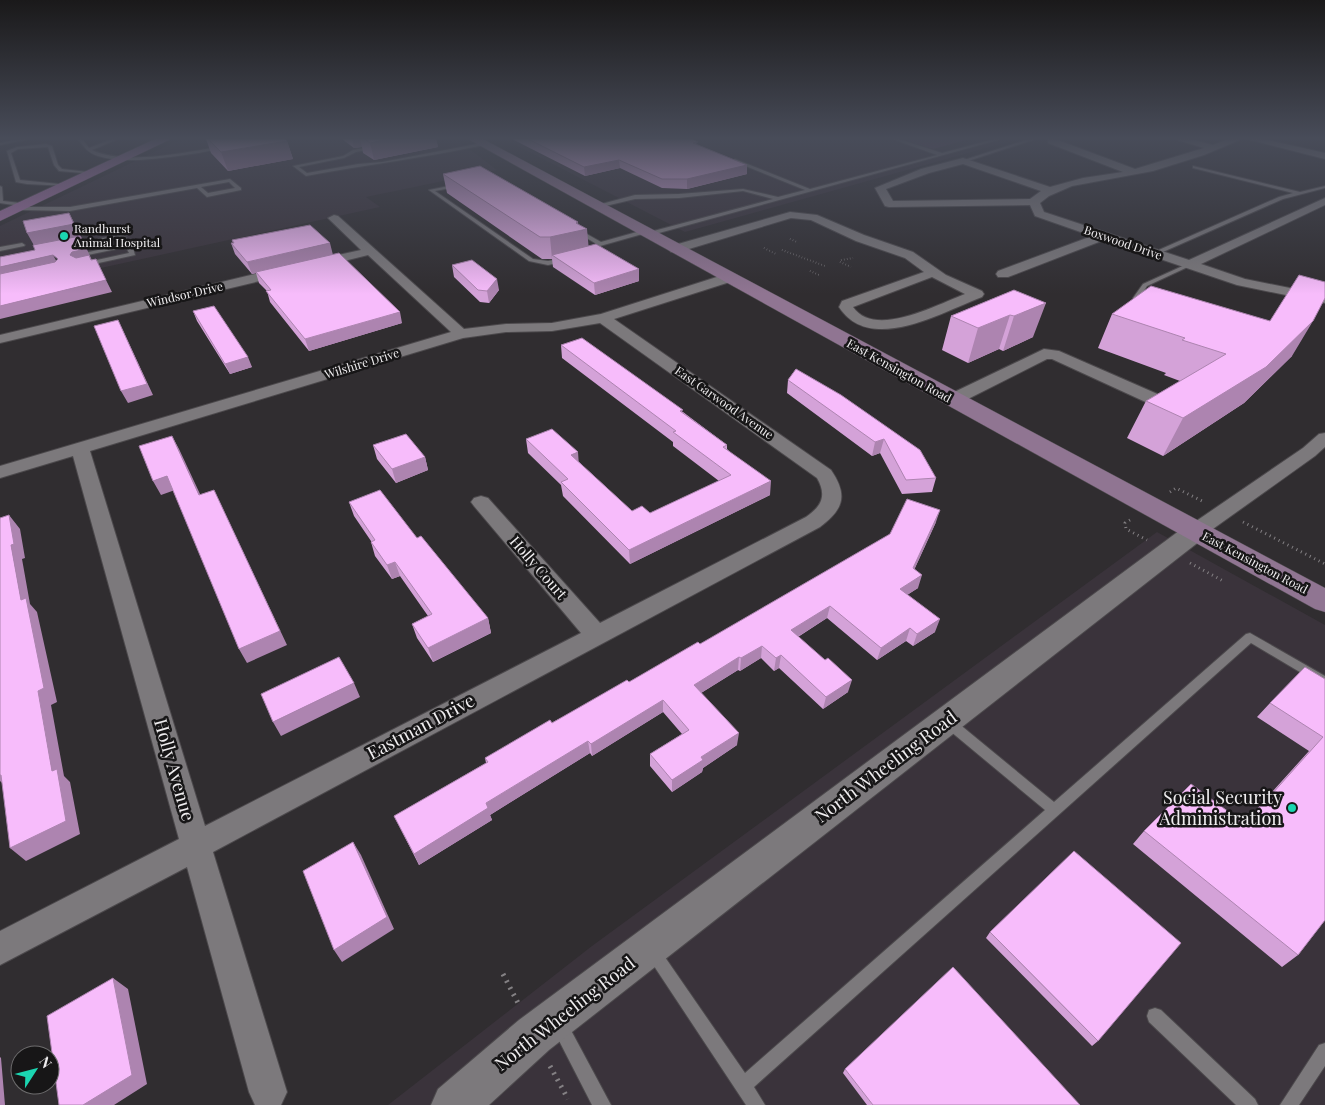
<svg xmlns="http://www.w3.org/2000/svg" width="1325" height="1105" font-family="'Playfair Display',serif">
	<rect width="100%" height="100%" fill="#302d30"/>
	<path fill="#3a333b" d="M181,139H456L497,170L366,197L380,207L0,290V226Z
		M504,139H1018L685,232Z
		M1157,532L1325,625V1105H388L592,946Z"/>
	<path fill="#5b375d" d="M899,139H970L933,149Z"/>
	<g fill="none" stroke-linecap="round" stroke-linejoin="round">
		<g stroke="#4c494c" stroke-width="2">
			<path id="service" d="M19,139H30L0,145V143Z
				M78,139H82L89,148L112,139H118L92,150C125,166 187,152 223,146L225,147C218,150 207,151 199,153C169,157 127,165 98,156C88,153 84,147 78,139Z
				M892,139H899L942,153L994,139H1002L648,236L646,233L600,246L573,230L578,229L601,242L644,230L646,233L773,199L743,191L679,198L635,199L597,208L594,206L635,195L679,194L743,189L778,197L805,190L733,161L735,159L810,189L937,155Z
				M1029,139H1036L965,162L961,161Z
				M482,143L484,145C425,158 365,165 306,176L293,166L343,156L353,150L375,146L377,148L356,152L344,158L299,167L307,173L358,164L382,162Z
				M46,144L52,146L58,165L62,169L97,173L95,174L59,171L54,165L48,147L18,149L11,153L20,180L69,185L67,186L27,184L16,182L7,151L17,147Z
				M1193,166L1300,192L1325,186V188L1283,199L1156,255H1152V253L1279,197L1293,193L1193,168Z
				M230,179L241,188V190L207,197L197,188L70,211L21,210L18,208L19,207H27L0,203V186L2,187L3,201L29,204L27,207H70ZM229,182L235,188L208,193L201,187Z
				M459,184L461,186L435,191L533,259L548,261L565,258L568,260L567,261L548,265L529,261L429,190Z
				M123,234L132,245L135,255L85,266L83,265V263L129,253L126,247L83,256L80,254L125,244L121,238L72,247L69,245Z
				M22,243L25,245L24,246L0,251V247Z
				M1187,264L1192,265L1147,286L1140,297L1148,300V302H1144L1133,298L1143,284Z
				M1250,633L1325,676V687L1251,643L754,1087L765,1105H746L648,957L645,952L648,947L653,944L658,947L745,1073L1045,810L944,726L942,722L944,718L948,717L952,718L1054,802L1246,634Z
				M1155,1008L1161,1010L1255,1099L1258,1105H1236L1149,1022L1147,1016L1149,1010Z
				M560,1019L566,1021L611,1105H592L552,1027L554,1021Z
				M1325,1043V1066L1299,1105H1280L1319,1045Z"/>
		</g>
		<g stroke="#4c494c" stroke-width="2">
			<path id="minor" d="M1048,139H1055L1135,169L1204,148L1174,139H1190L1213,145L1229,139H1242L1204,155L1153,171L1072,186L1049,196L1040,203L1044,212L1189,260L1325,198V205L1201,264L1245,279L1325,295V303L1237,285L1104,240L1008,277H998L996,274L998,271L1092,236L1035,216L1030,205L889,207L885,206L875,188L921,169L963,158L1050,187L1083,178L1123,172L1048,143ZM963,164L1041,191L1030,199L893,201L886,189L929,173Z
				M1247,139H1264L1325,153V159Z
				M790,212L817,215L864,235L913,252L946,275L982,291L984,294L982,297C942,312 870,355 839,307L842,301L924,272L905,258L856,241L811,220L791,218L679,252H671L669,249L671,246ZM932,277L965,294C938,304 875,339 853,307Z
				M334,215L338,216L464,329L506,324L552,323L601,314L723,275H733L735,278L733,281L614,319L831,470C848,495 844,509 820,527L213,852L287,1092L281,1105H255L249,1092L187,867L0,965V931L179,839L73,456L0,478V466L451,332L368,255L316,268L311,267L310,264L311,261L361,250L330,220L328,218ZM600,323L817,478C827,495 822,506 806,517L600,623L488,498L481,496L474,498L471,502L474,506L581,633L205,826L90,451L463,338L506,332L552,331Z
				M284,267L290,271L289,274L0,343V335Z
				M1044,349L1059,351L1162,396L1164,400L1162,404H1150L1052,359H1047L958,404H946L944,400L946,396Z
				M1325,433V447L1315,456L1203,536L1196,538L1189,536L1186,531L1189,526L1303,448L1319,434Z"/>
		</g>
		<g stroke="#4c494c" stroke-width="2">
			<path id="tertiary" d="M1196,523L1205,525L1209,531L1205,537L549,1050L489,1105H431L438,1089L519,1020L1187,525Z"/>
		</g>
		<g stroke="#4c494c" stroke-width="1">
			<path id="secondary" d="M468,139H483L1325,588V612L1315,609Z"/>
		</g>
		<g stroke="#4c494c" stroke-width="1">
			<path id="primary" d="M155,139H171L0,221V211Z"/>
		</g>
		<path stroke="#848184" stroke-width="2" stroke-dasharray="0.5 2.5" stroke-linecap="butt" d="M790,239L797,242
			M764,248L776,254
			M782,250L825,266
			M841,260L853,258
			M840,262L851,267
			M810,271L819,275"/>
		<path stroke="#848184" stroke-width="3" stroke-dasharray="1 4" stroke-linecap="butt" d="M1170,492L1176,488L1202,501
			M1130,520L1125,523L1126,529L1147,540
			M1243,522L1325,564
			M1190,563L1225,582"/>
		<path stroke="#848184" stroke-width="5" stroke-dasharray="2 5.5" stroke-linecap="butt" d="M503,974L519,1005
			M550,1066L568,1099"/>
		<use href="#service" fill="#7c797c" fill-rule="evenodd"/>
		<use href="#minor" fill="#7c797c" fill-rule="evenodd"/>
		<use href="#tertiary" fill="#7c797c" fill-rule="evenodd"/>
		<use href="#secondary" fill="#907592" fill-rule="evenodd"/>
		<use href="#primary" fill="#a572a8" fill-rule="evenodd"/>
	</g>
	<path fill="#d4a2d8" d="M206,139H285L287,141L293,159L228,171L211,153Z
		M342,139H436L438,147L374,160L363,153L362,147L354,148Z
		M512,139H692L698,145L747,165V174L687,189L662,188L620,168L585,176Z
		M443,174L578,224L588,246L639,269V281L595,295L553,267L552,259H542L447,193Z
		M232,240L333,254L402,323L309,351L270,302L267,291L259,283L256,273L252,274L235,254L231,243H233Z
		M452,265L499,290L489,303L480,302L454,277Z
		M1014,290L1033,337L1003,351L999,349L968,363L942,350L951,316Z
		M193,311L252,367L230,374L197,321Z
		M1112,314L1292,356L1244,403L1163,456L1127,438L1146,401L1180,381L1164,375L1166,373L1098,348Z
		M561,345L683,412L727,445V449L770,495L630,564L563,496L561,485L528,453L526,439L579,462L632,511L650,513L719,481L673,446V442L562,358Z
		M796,369L936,478L932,492L902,494L880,453L872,456L787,393L788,380Z
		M373,445L425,457L428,470L396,483L377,459Z
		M349,502L417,538L488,618L491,633L433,662L417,638L412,624L428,616L400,576L392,579L375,556L371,542V541L354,516Z
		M936,522L914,570L918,588L907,595L935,632L913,646L906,641L877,660L827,618L798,637L848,692L823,709L779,668L774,671L761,658L740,671L738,670L701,693L737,745L703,768L702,772L672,792L650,766V754L682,734L663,712L592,756L590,753L490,815L492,820L419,865L394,816L486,763L485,758L629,682L700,644Z
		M1325,679V920L1298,955L1282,967L1133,844L1144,831L1244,823L1309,751L1257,717L1270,703Z
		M990,932L1098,1041L1092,1046L986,938Z
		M845,1069L1080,1105H867L843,1073Z"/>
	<path fill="#ad84b0" d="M352,139H360L362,147L354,148Z
		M365,139H436L438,147L374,160L370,143Z
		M287,141L293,159L228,171L221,152Z
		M619,160L620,168L585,176L584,167Z
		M747,165V174L687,189V179Z
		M69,213L77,228L97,271L78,263L70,255L72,252L36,249L27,233Z
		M578,222L579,231L587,229L589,251L552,255V259L550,237Z
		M330,243L333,255L252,274L247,262Z
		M53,255L59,266L0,279V267Z
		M639,269V281L595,295L594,283Z
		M497,279L499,290L489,303L487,291Z
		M106,280L112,292L0,319V306Z
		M1046,303L1033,337L1003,351L1014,316Z
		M400,312L402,323L309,351L305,339Z
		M1010,315L999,349L968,363L978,328Z
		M118,320L153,395L128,403L121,391Z
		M1313,321L1292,356L1244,403L1163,456L1183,418Z
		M248,357L252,367L230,374L225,364Z
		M172,436L179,449L207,509L199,495Z
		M884,439L880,453L872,456L875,442Z
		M578,452L579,466L571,455Z
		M425,457L428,470L396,483L392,469Z
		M167,476L175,490L161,495L153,481Z
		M771,481L770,495L630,564L629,550Z
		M214,490L287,645L247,663L239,649Z
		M940,510L936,522L909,581L913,568Z
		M9,515L20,529L25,558L22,559L30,604L37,612L57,702L51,705L64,776L70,782L80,834L26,861L10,848L52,771L21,600L11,545Z
		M395,562L400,576L392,579L387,565Z
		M922,575L918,588L896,602L900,589Z
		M830,606L827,618L788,643L791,630Z
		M488,618L491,633L433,662L428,648Z
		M940,619L935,632L913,646L917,634Z
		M910,628L906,641L877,660L881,648Z
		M762,646L761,658L740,671L741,658Z
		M781,655L779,668L774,671L776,658Z
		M739,657L738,670L693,698L694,685Z
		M852,680L848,692L823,709L826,697Z
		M354,683L360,697L281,736L273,722Z
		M663,700V712L592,756L591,744Z
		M739,733L737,745L703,768L702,772L672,792V780L701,757Z
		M588,741L590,753L490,815L492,820L419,865L414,854L486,803Z
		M0,775H1L11,791L0,781Z
		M353,842L361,855L394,929L342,962L334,950Z
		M113,978L128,989L147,1084L114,1105H83Z
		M0,1057L1,1058L5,1105H0Z"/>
	<path fill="#f7bcfb" stroke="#ad84b0" d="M208,139H285L287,141L221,152Z
		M365,139H388L370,143Z
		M528,139H692L698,142L693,143L747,165L687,179H662L619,160L584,167Z
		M480,166L578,222L576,223L587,229L550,237H540L443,174Z
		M69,213L74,224L27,233L23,221Z
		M310,225L330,243L247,262L231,243H234L232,240Z
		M80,236L82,240L73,244L78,247L85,246L86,249L72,252L70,255L76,258L89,255L91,260L96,259L106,280L0,306V274L55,262L58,259L53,255L0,267V257L35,250L33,245Z
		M596,244L639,269L594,283L552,255Z
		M339,253L400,312L305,339L266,291L271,290L256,272Z
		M472,260L497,279L487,291L478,290L452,265Z
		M1299,275L1325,282V298L1313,321L1266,367L1183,418L1146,401L1226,354L1182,340L1185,338L1112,314L1151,286L1270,321Z
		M1014,290L1046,303L1014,316L1010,315L978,328L951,316Z
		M214,306L248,357L225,364L193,311Z
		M118,320L147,384L121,391L94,326Z
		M582,338L683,410L680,411L727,445L723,447L771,481L629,550L561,482L568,479L526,439L552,429L578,452L571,455L632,511L642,506L650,513L731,475L673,432L676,431L561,345Z
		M796,369L841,395L920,450L936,478L906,480L884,439L875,442L788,380Z
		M406,434L425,457L392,469L373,445Z
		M172,436L199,495L214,490L280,631L239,649L167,476L153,481L139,446Z
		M380,490L417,538L421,536L488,618L428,648L412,624L432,614L395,562L387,565L371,542L375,540L349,502Z
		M907,499L940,510L913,568L922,575L900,589L940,619L917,634L910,628L881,648L830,606L791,630L825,660L828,658L852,680L826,697L781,655L776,658L762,646L741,658L739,657L694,685L739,733L701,757L703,760L672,780L650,754L689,730L663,700L591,744L588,741L486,803L488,808L414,854L394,816L488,762L485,758L550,720L552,723L627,680L629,682L698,642L700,644L890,534Z
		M9,515L14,544L11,545L21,600L26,598L44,688L38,691L52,771L57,769L66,821L10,848L1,775H0V518Z
		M339,657L354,683L273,722L261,694Z
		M1305,667L1325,679V920L1298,955L1144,831L1191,784L1245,824L1323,737L1270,703Z
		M353,842L387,917L334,950L303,871Z
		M1074,851L1181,943L1098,1041L990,932Z
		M953,967L1080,1105H873L845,1069Z
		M113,978L132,1075L83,1105H59L47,1016Z"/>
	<linearGradient id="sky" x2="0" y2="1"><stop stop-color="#1a191a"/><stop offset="0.47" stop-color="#484c59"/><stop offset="1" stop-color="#484c59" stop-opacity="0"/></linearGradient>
	<rect width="1325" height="294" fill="url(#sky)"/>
	<g fill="#1bd5b1" stroke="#171617" stroke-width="2">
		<circle cx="64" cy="236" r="5"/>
		<circle cx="1292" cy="808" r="5"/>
	</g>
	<g text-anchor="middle" stroke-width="5" stroke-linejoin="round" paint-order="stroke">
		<g font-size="12" fill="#efedef" stroke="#171617" text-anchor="start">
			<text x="74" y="233">Randhurst<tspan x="74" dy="14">Animal Hospital</tspan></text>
		</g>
		<g font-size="12" fill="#efedef" stroke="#171617">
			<text transform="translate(1123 243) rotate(19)" y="4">Boxwood Drive</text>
			<text transform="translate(185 295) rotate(-13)" y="4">Windsor Drive</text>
			<text transform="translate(362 364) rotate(-17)" y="4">Wilshire Drive</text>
			<text transform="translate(899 371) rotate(29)" y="4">East Kensington Road</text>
			<text transform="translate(724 403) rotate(35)" y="4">East Garwood Avenue</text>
			<text transform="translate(1255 563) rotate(28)" y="4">East Kensington Road</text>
		</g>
		<g font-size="15" fill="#efedef" stroke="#171617">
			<text transform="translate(538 568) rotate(49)" y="5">Holly Court</text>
		</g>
		<g font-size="18" fill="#efedef" stroke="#171617">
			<text transform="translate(421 727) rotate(-28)" y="6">Eastman Drive</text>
			<text transform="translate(886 767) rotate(-37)" y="6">North Wheeling Road</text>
			<text transform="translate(174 770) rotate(74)" y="6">Holly Avenue</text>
			<text transform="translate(565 1014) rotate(-38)" y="6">North Wheeling Road</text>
		</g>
		<g font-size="18" fill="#efedef" stroke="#171617" text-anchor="end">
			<text x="1282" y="804">Social Security<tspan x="1282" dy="21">Administration</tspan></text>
		</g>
	</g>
	<g transform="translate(35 1070) rotate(54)"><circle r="24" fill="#171617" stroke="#6d6c6d"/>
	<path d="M0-4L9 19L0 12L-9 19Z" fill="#1bd5b1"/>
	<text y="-8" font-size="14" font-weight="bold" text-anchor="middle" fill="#efedef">N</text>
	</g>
</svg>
